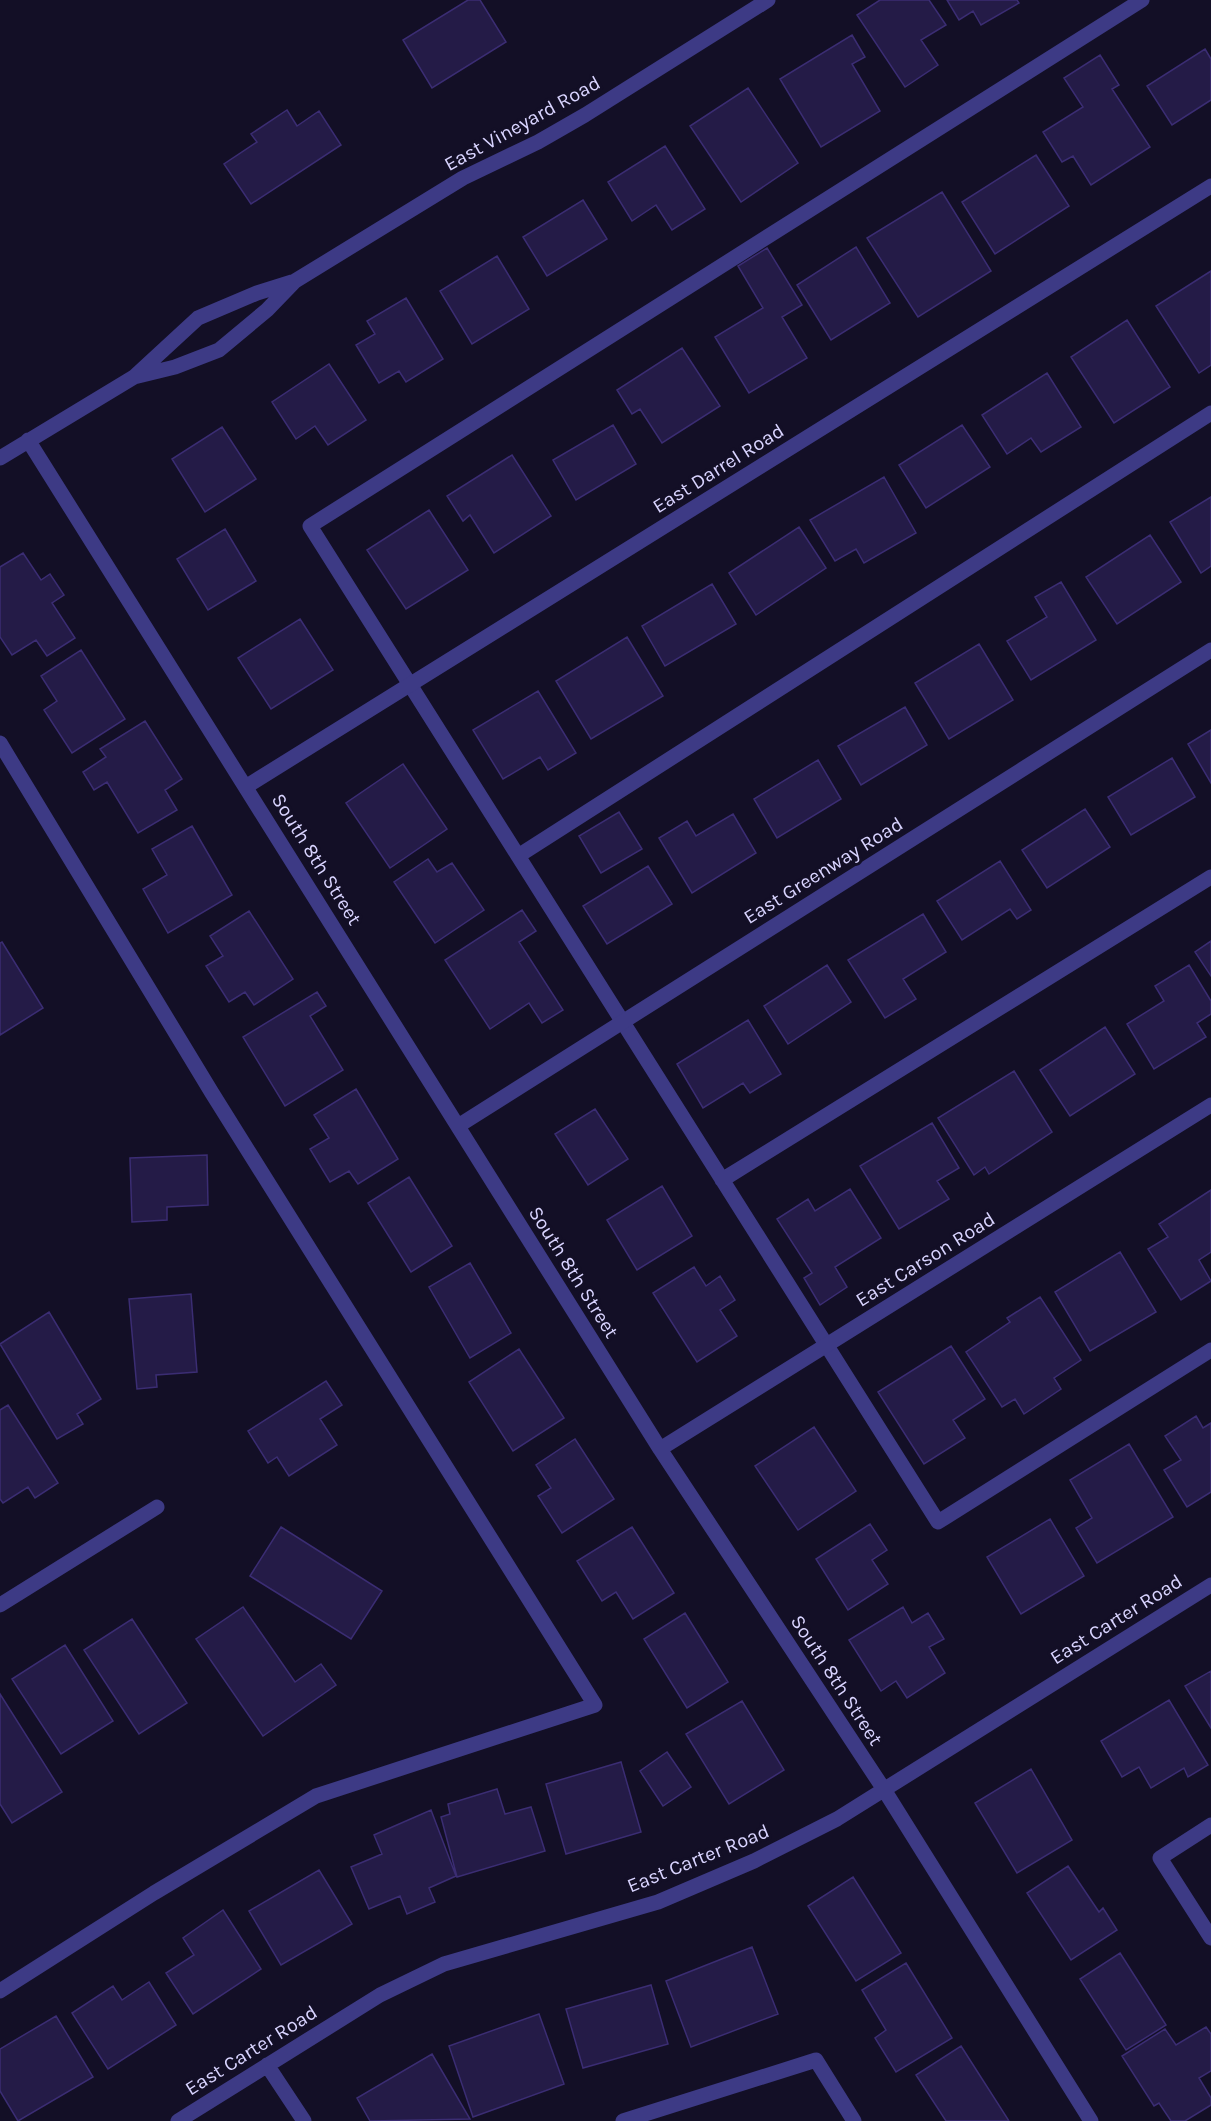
<svg xmlns="http://www.w3.org/2000/svg" width="1211" height="2121" font-family="Karla,sans-serif">
	<rect width="100%" height="100%" fill="#130f26"/>
	<path fill="#241b47" stroke="#3b2d73" stroke-width="1.5" d="M468,0H480L506,42L432,88L403,40Z
		M880,0H929L946,25L921,40L938,65L905,87L857,15Z
		M947,0H1017L1019,3L981,25L973,11L959,20Z
		M852,35L865,57L852,64L880,111L821,147L780,79Z
		M1205,49L1211,59V100L1172,125L1147,86Z
		M1100,55L1119,85L1112,89L1150,147L1091,185L1073,156L1062,162L1043,132L1083,107L1064,78Z
		M748,88L798,163L741,202L690,126Z
		M287,110L297,126L319,111L341,145L251,204L224,164L257,142L251,134Z
		M665,146L705,209L672,230L656,205L632,221L608,182Z
		M1036,155L1069,206L995,254L962,202Z
		M942,192L991,271L918,317L867,238Z
		M583,200L607,239L547,276L523,237Z
		M856,247L890,303L831,340L797,285Z
		M767,248L802,305L782,317L807,358L749,393L715,337L763,308L738,266Z
		M497,256L529,309L472,344L440,291Z
		M1211,271V365L1199,373L1156,306Z
		M406,298L443,359L406,382L399,371L379,383L356,345L375,334L367,321Z
		M1127,320L1170,387L1114,423L1071,357Z
		M682,348L720,406L662,443L640,409L632,414L617,390Z
		M329,364L366,420L328,445L315,426L296,439L272,402Z
		M1047,373L1081,427L1041,452L1031,438L1007,454L982,415Z
		M613,425L636,464L576,500L553,460Z
		M962,425L990,467L926,508L899,465Z
		M222,427L256,479L205,512L172,459Z
		M512,455L551,516L494,553L470,515L463,521L447,496Z
		M884,477L916,533L864,563L856,549L835,561L810,520Z
		M1211,497V566L1201,573L1170,522Z
		M429,510L468,570L406,609L367,550Z
		M799,527L826,568L756,615L729,573Z
		M225,529L256,581L208,610L177,559Z
		M1150,535L1181,582L1117,624L1086,577Z
		M23,553L41,580L50,574L64,595L52,603L75,638L47,656L36,640L12,655L0,637V567Z
		M1061,582L1096,640L1031,680L1007,641L1047,617L1035,597Z
		M712,584L736,624L665,666L642,626Z
		M300,619L333,670L271,709L238,658Z
		M627,637L663,696L591,739L556,681Z
		M979,644L1013,700L949,739L915,683Z
		M81,650L125,719L72,753L44,710L57,701L41,676Z
		M538,691L576,753L548,770L540,757L503,779L473,730Z
		M905,707L927,745L861,785L838,746Z
		M145,721L182,779L165,790L177,810L138,833L107,782L94,790L83,772L106,757L100,749Z
		M1211,730V783L1188,744Z
		M1172,758L1195,797L1131,835L1108,797Z
		M818,760L841,799L777,838L754,799Z
		M403,764L447,829L390,868L346,803Z
		M1085,809L1110,847L1047,888L1022,850Z
		M619,812L642,849L601,873L579,836Z
		M733,814L756,853L692,893L659,838L687,821L696,836Z
		M192,826L232,895L168,933L143,889L167,875L152,849Z
		M428,859L437,872L452,863L484,910L435,943L394,882Z
		M1000,861L1031,910L1017,919L1010,909L962,940L937,901Z
		M648,866L672,904L607,944L583,906Z
		M522,910L536,931L519,942L563,1010L542,1023L529,1003L490,1029L445,960Z
		M249,911L293,979L254,1005L245,992L229,1002L206,966L223,956L210,936Z
		M923,914L946,952L903,979L916,999L885,1018L848,960Z
		M1211,941V976L1195,952Z
		M2,942L43,1008L0,1035V943Z
		M827,965L851,1002L788,1044L764,1006Z
		M1189,965L1211,1001V1014L1197,1023L1206,1037L1154,1069L1127,1024L1164,1001L1155,986Z
		M317,992L326,1006L310,1016L343,1070L285,1106L243,1037Z
		M748,1020L781,1074L750,1093L743,1083L703,1108L677,1064Z
		M1105,1027L1135,1074L1070,1116L1040,1070Z
		M1014,1071L1052,1132L989,1174L985,1167L974,1175L938,1118Z
		M356,1089L398,1159L358,1184L349,1171L330,1182L310,1149L329,1138L314,1115Z
		M595,1109L628,1159L588,1185L555,1134Z
		M932,1123L959,1168L937,1181L949,1199L899,1229L860,1166Z
		M207,1155L208,1205L167,1207V1220L132,1222L130,1158Z
		M409,1177L452,1246L411,1272L368,1203Z
		M662,1186L692,1236L637,1270L607,1220Z
		M850,1189L881,1238L835,1267L847,1287L820,1305L804,1278L812,1273L777,1219L808,1199L815,1211Z
		M1211,1190V1252L1199,1260L1211,1281L1181,1300L1148,1249L1168,1237L1159,1224Z
		M1120,1252L1156,1312L1090,1351L1055,1292Z
		M470,1263L511,1333L470,1358L429,1287Z
		M694,1267L706,1286L720,1276L735,1300L720,1310L737,1336L697,1362L653,1293Z
		M191,1294L197,1372L156,1375L157,1387L137,1389L129,1299Z
		M1040,1297L1081,1360L1054,1378L1061,1389L1024,1414L1015,1399L1002,1407L966,1352L1010,1322L1007,1318Z
		M49,1312L101,1399L77,1414L83,1424L57,1439L0,1344Z
		M951,1346L985,1399L953,1420L965,1438L924,1464L878,1392Z
		M519,1349L564,1418L513,1451L469,1382Z
		M326,1381L342,1405L320,1419L337,1445L289,1476L277,1457L268,1463L248,1431Z
		M8,1405L58,1483L35,1498L28,1487L3,1503L0,1499V1410Z
		M1196,1416L1203,1428L1211,1423V1492L1187,1507L1164,1470L1181,1460L1165,1436Z
		M814,1427L856,1491L798,1530L755,1466Z
		M575,1439L614,1499L562,1533L538,1496L551,1488L536,1465Z
		M1129,1444L1173,1517L1097,1563L1076,1528L1092,1518L1070,1480Z
		M1050,1519L1084,1576L1021,1614L987,1557Z
		M870,1524L887,1550L872,1560L888,1584L848,1610L816,1559Z
		M281,1527L382,1591L351,1639L250,1576Z
		M632,1527L674,1593L633,1619L616,1592L602,1601L577,1561Z
		M243,1607L295,1682L321,1664L336,1685L263,1736L196,1639Z
		M903,1607L912,1623L928,1613L944,1639L929,1647L945,1673L907,1698L896,1681L881,1691L849,1640Z
		M685,1613L728,1682L687,1708L644,1639Z
		M132,1619L187,1703L139,1734L84,1650Z
		M65,1645L113,1721L61,1754L12,1679Z
		M1211,1671V1728L1185,1686Z
		M0,1694L62,1792L12,1823L0,1804Z
		M1169,1700L1208,1765L1188,1777L1184,1768L1151,1788L1139,1767L1122,1777L1101,1741Z
		M742,1701L784,1770L729,1804L686,1734Z
		M667,1752L691,1787L663,1806L640,1771Z
		M621,1762L641,1832L566,1854L546,1784Z
		M1031,1769L1072,1840L1017,1873L975,1803Z
		M497,1789L505,1814L531,1807L545,1851L457,1877L441,1817L450,1814L448,1804Z
		M431,1810L456,1876L429,1888L435,1902L407,1914L400,1896L369,1909L351,1867L382,1854L374,1835Z
		M1068,1866L1099,1912L1103,1908L1117,1930L1071,1960L1027,1893Z
		M319,1870L352,1924L281,1965L249,1911Z
		M853,1877L901,1953L856,1981L808,1906Z
		M223,1910L261,1969L193,2014L166,1973L194,1955L183,1938Z
		M752,1947L778,2014L691,2047L666,1981Z
		M1120,1953L1166,2025L1126,2050L1080,1979Z
		M906,1963L952,2038L896,2072L875,2038L886,2030L862,1990Z
		M149,1982L176,2025L108,2069L72,2013L113,1986L122,2000Z
		M651,1985L668,2044L583,2068L566,2009Z
		M539,2014L564,2084L473,2117L449,2046Z
		M56,2016L93,2077L18,2121L0,2091V2049Z
		M1206,2027L1211,2034V2071L1199,2078L1211,2098V2105L1185,2121H1171L1159,2103L1154,2106L1122,2056L1165,2029L1176,2045Z
		M961,2046L1009,2121H946L916,2075Z
		M432,2054L470,2119L370,2121L357,2098Z"/>
	<g fill="none" stroke-linecap="round" stroke-linejoin="round">
		<path stroke="#3d3a85" stroke-width="15" d="M1142,0L310,526L938,1522L1211,1350
			M0,743L212,1093L595,1705L316,1796L154,1893L0,1991
			M518,856L1211,413
			M722,1180L1211,877
			M1211,1825L1160,1858L1211,1938
			M623,2121L816,2060L854,2121"/>
		<path stroke="#3d3a85" stroke-width="15" d="M134,377L175,367L219,350L267,310L295,281L463,178L538,142L585,115L768,0
			M28,440L660,1449L883,1788L1091,2121
			M0,458L134,377L198,318L257,293L292,282
			M247,786L1211,186
			M458,1126L1211,650
			M660,1449L1211,1105
			M0,1605L157,1507
			M267,2065L304,2121
			M178,2121L380,1995L444,1964L658,1902L754,1861L837,1819L1211,1585"/>
	</g>
	<g text-anchor="middle" stroke-width="6" stroke-linejoin="round" paint-order="stroke">
		<g font-size="20" fill="#d9d4ff" stroke="#130f26">
			<text transform="translate(522 123) rotate(-29)" y="7">East Vineyard Road</text>
			<text transform="translate(718 468) rotate(-32)" y="7">East Darrel Road</text>
			<text transform="translate(317 859) rotate(58)" y="7">South 8th Street</text>
			<text transform="translate(823 870) rotate(-32)" y="7">East Greenway Road</text>
			<text transform="translate(925 1259) rotate(-32)" y="7">East Carson Road</text>
			<text transform="translate(574 1272) rotate(58)" y="7">South 8th Street</text>
			<text transform="translate(1116 1619) rotate(-32)" y="7">East Carter Road</text>
			<text transform="translate(837 1680) rotate(57)" y="7">South 8th Street</text>
			<text transform="translate(698 1858) rotate(-22)" y="7">East Carter Road</text>
			<text transform="translate(251 2050) rotate(-32)" y="7">East Carter Road</text>
		</g>
	</g>
</svg>
